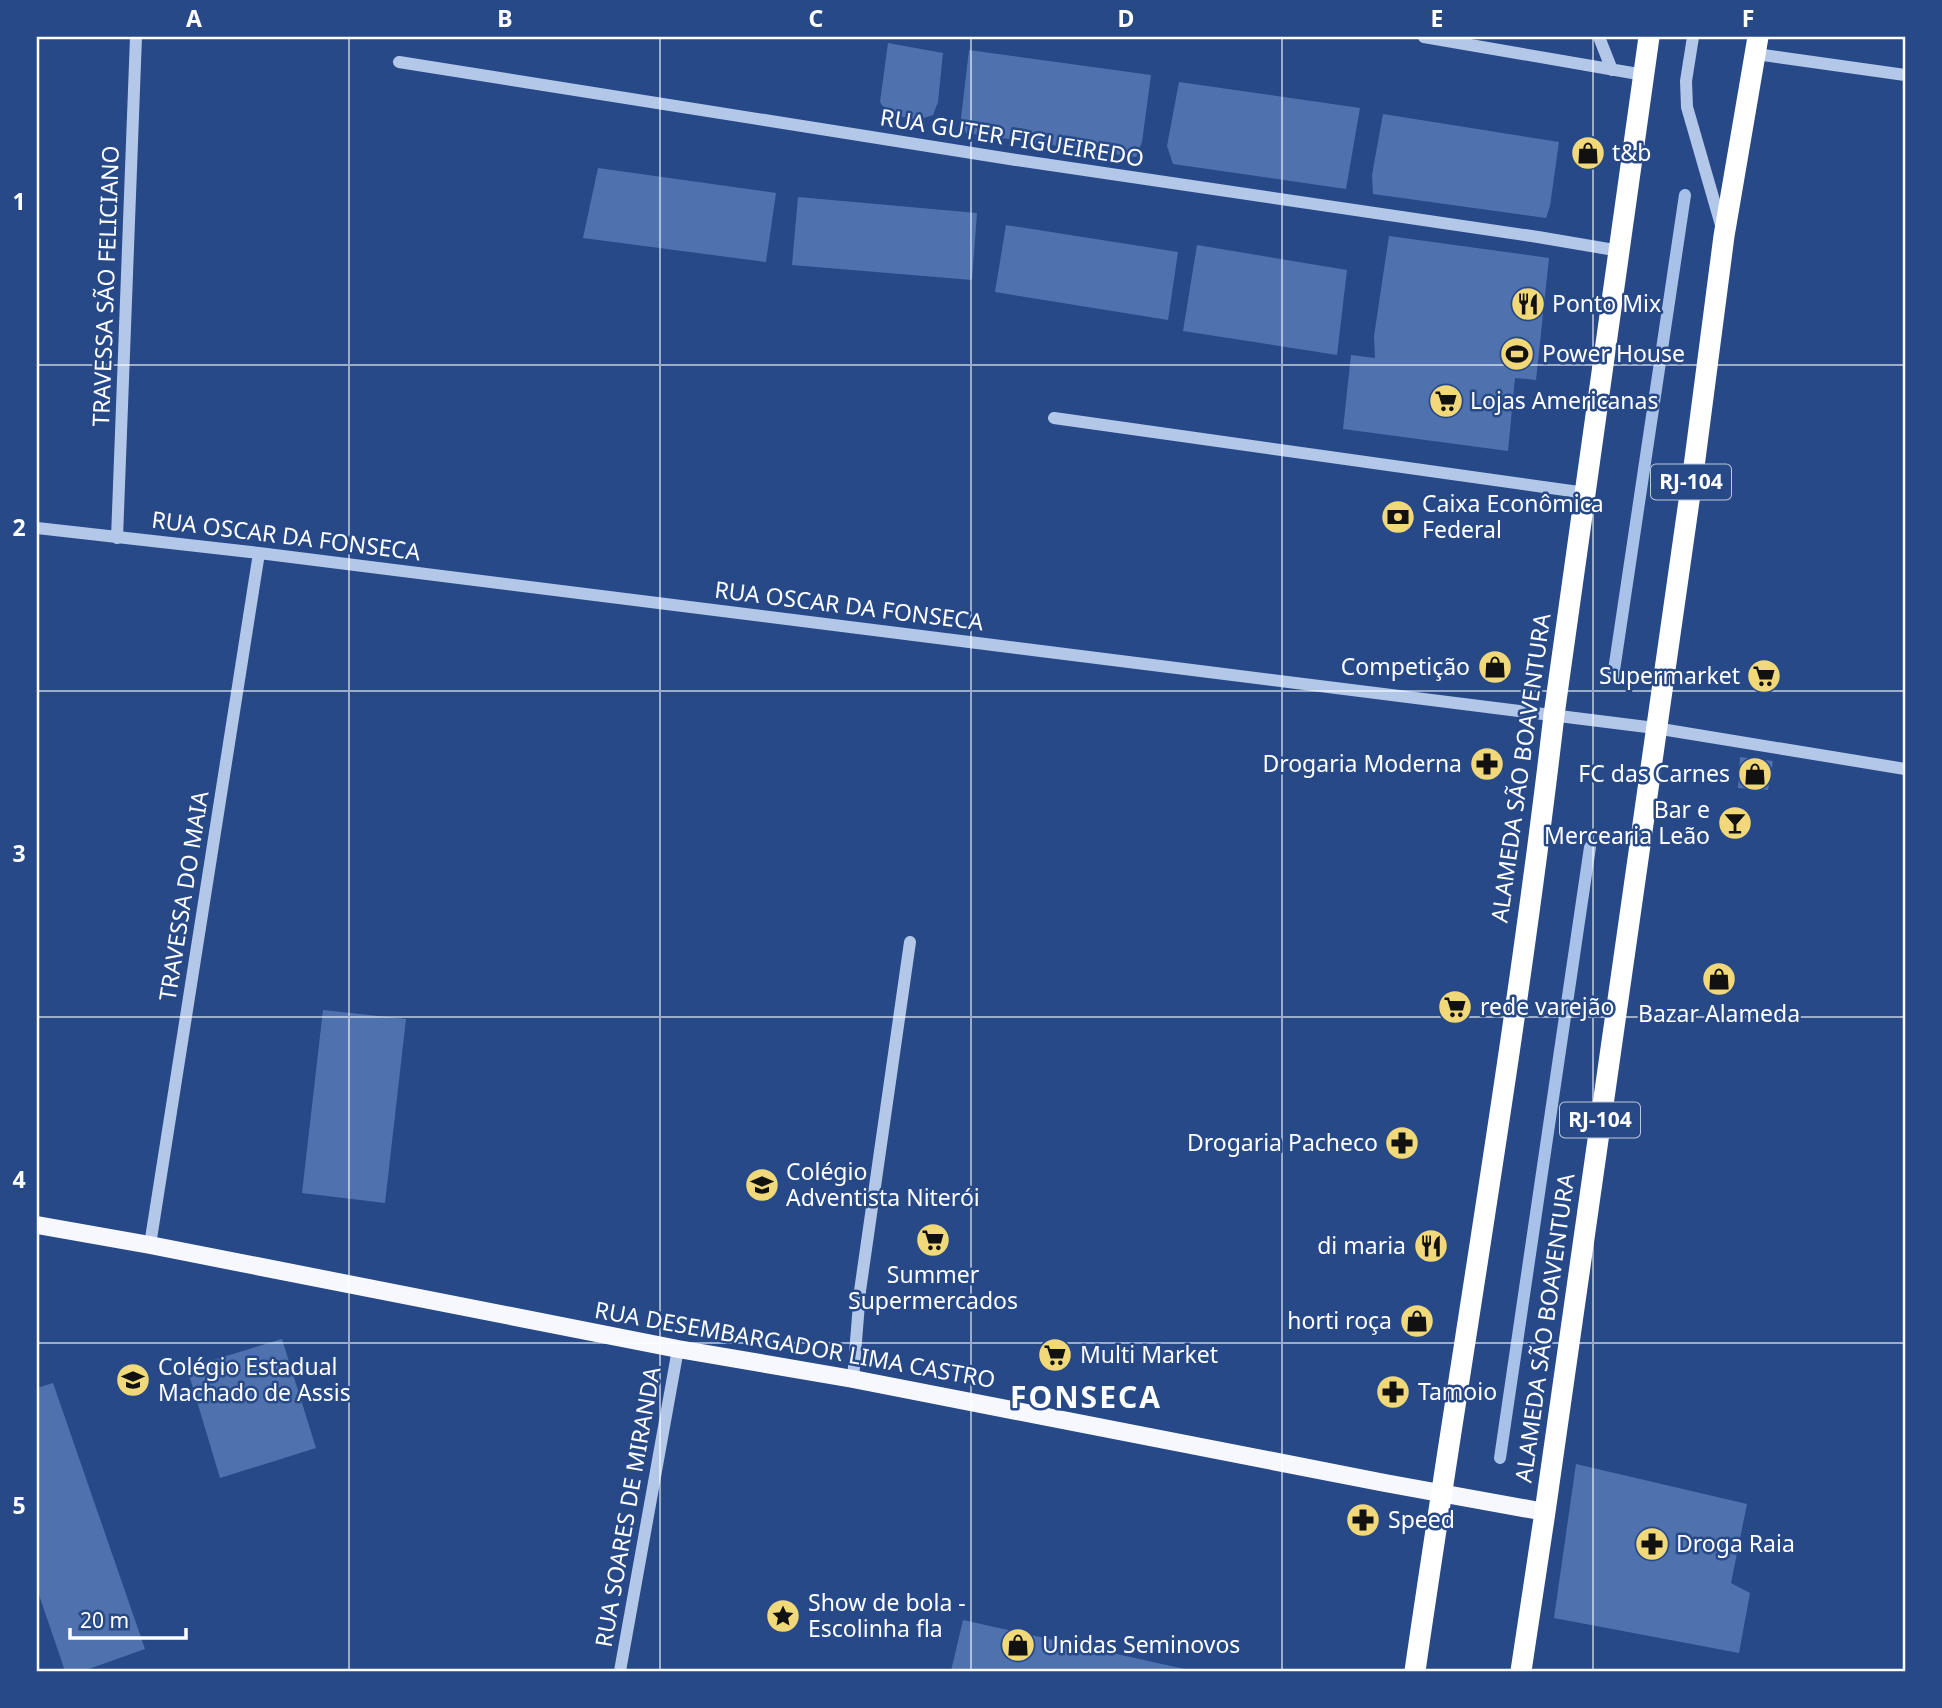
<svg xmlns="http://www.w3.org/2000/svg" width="1942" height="1708" font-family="'Noto Sans',sans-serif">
	<rect width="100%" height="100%" fill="#274988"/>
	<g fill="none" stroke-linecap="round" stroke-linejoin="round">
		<path stroke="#a7c1e9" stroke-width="12" d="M1613,677L1685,195
			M1500,1458L1590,847"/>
	</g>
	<path fill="#4f72af" d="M888,43L943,53L938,102L933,115L918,120L888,114L880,102Z
		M969,50L1151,75L1142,142L1136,157L966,133L961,118Z
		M1179,82L1360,108L1346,189L1173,164L1167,146Z
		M1383,114L1559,142L1550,206L1546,218L1373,194L1372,175Z
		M598,168L776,193L766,262L583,238Z
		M798,197L977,213L972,280L792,265Z
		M1006,225L1178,252L1168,320L995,292Z
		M1389,236L1549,258L1536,380L1515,378L1508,451L1343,429L1351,355L1375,358L1374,336Z
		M1197,245L1347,270L1337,355L1183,331Z
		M1740,757L1773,761L1768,790L1738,788Z
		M323,1010L406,1019L385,1203L302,1193Z
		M282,1339L316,1448L220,1478L187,1368Z
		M53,1383L145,1649L83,1671H65L37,1589V1388Z
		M1576,1464L1747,1504L1731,1583L1750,1593L1739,1653L1554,1618Z
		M963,1620L1189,1670V1671H951Z"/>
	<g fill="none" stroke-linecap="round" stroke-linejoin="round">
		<path stroke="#b3c7e9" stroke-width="12" d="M1424,37L1644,75
			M1599,37L1612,70
			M1693,37L1686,81L1687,107L1721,225
			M1756,54L1905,75
			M399,62L1016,160L1538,237L1620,251
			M1054,418L1586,493
			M37,528L259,553L1655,728L1905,769
			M117,538L136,37
			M150,1245L259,553
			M853,1379L860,1291L910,942
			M620,1671L678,1349"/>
		<path stroke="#f6f8fe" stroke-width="18" d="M37,1225L150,1245L678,1349L853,1379L1385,1483L1545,1512"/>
		<path stroke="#fff" stroke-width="21" d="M1415,1671C1461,1353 1517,1035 1554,715L1649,37
			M1521,1671L1545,1512L1695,459L1724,236L1758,37"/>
	</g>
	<path fill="none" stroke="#fff" stroke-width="2" stroke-opacity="0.55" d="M349,37V1671M660,37V1671M971,37V1671M1282,37V1671M1593,37V1671M37,365H1905M37,691H1905M37,1017H1905M37,1343H1905"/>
	<defs>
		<g id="shop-disc" transform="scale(1.75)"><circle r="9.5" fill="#f1d878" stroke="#274988"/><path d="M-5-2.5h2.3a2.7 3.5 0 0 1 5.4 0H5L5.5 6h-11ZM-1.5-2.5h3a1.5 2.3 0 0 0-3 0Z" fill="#111"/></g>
		<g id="restaurant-disc" transform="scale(1.75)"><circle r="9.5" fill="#f1d878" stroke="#274988"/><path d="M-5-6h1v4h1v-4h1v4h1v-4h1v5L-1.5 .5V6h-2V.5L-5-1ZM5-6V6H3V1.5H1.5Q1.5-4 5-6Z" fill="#111"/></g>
		<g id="stadium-disc" transform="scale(1.75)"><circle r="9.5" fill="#f1d878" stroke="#274988"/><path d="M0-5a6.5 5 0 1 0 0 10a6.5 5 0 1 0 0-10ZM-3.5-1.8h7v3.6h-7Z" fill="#111"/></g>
		<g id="supermarket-disc" transform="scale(1.75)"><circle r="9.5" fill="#f1d878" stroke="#274988"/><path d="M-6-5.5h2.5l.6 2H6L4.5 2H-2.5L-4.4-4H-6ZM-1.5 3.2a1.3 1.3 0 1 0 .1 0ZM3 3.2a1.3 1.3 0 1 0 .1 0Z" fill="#111"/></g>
		<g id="bank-disc" transform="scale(1.75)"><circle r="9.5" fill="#f1d878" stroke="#274988"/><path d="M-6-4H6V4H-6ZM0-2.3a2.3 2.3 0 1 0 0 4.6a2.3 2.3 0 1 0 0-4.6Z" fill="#111"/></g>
		<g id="pharmacy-disc" transform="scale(1.75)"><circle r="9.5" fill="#f1d878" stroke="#274988"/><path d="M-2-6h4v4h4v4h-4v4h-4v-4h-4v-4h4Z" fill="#111"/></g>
		<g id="bar-disc" transform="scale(1.75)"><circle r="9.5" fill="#f1d878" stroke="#274988"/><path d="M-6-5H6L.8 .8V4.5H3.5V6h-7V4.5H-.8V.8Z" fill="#111"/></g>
		<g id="school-disc" transform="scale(1.75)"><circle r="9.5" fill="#f1d878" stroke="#274988"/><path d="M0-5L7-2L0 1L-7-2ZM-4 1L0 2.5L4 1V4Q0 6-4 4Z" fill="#111"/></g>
		<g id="sight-disc" transform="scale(1.75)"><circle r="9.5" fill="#f1d878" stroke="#274988"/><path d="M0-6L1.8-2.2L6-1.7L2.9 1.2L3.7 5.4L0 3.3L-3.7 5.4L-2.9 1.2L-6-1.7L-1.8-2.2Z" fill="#111"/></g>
	</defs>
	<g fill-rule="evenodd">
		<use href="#shop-disc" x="1588" y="153"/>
		<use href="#restaurant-disc" x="1528" y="304"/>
		<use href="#stadium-disc" x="1517" y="354"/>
		<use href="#supermarket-disc" x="1446" y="401"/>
		<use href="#bank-disc" x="1398" y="517"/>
		<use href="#shop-disc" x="1495" y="667"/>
		<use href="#supermarket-disc" x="1764" y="676"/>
		<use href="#pharmacy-disc" x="1487" y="764"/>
		<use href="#shop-disc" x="1755" y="774"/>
		<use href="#bar-disc" x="1735" y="823"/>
		<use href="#shop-disc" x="1719" y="979"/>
		<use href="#supermarket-disc" x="1455" y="1007"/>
		<use href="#pharmacy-disc" x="1402" y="1143"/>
		<use href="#school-disc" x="762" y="1185"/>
		<use href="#supermarket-disc" x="933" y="1240"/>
		<use href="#restaurant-disc" x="1431" y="1246"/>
		<use href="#shop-disc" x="1417" y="1321"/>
		<use href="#supermarket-disc" x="1055" y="1355"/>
		<use href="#school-disc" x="133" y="1380"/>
		<use href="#pharmacy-disc" x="1393" y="1392"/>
		<use href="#pharmacy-disc" x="1363" y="1520"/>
		<use href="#pharmacy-disc" x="1652" y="1544"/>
		<use href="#sight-disc" x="783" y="1616"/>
		<use href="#shop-disc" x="1018" y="1645"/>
	</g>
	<g text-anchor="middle" stroke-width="5" stroke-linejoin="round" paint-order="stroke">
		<g fill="#274988" stroke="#bec8db" stroke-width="2">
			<rect x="1651" y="464.5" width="80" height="35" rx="5"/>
			<rect x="1560" y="1102.5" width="80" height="35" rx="5"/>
		</g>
		<g font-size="21" font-weight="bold" fill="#fff">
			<text x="1691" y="489">RJ-104</text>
			<text x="1600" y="1127">RJ-104</text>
		</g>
		<g font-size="23" fill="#fff" stroke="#274988">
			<text transform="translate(1012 138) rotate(9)" y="8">RUA GUTER FIGUEIREDO</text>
			<text transform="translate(106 286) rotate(-88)" y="8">TRAVESSA SÃO FELICIANO</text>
			<text transform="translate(286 536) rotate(7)" y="8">RUA OSCAR DA FONSECA</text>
			<text transform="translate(849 606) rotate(7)" y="8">RUA OSCAR DA FONSECA</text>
			<text transform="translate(1521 768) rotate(-82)" y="8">ALAMEDA SÃO BOAVENTURA</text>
			<text transform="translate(184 896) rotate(-81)" y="8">TRAVESSA DO MAIA</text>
			<text transform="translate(1545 1328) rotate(-82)" y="8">ALAMEDA SÃO BOAVENTURA</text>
			<text transform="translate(795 1345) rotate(10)" y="8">RUA DESEMBARGADOR LIMA CASTRO</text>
			<text transform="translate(628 1507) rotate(-80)" y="8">RUA SOARES DE MIRANDA</text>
		</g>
		<g font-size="23" fill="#fff" stroke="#274988" text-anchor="start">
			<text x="1612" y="161">t&amp;b</text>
			<text x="1552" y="312">Ponto Mix</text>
			<text x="1542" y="362">Power House</text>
			<text x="1470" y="409">Lojas Americanas</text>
			<text x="1422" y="512">Caixa Econômica<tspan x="1422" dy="26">Federal</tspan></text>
			<text x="1470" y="675" text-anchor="end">Competição</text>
			<text x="1740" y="684" text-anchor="end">Supermarket</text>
			<text x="1462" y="772" text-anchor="end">Drogaria Moderna</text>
			<text x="1730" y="782" text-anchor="end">FC das Carnes</text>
			<text x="1710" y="818" text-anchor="end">Bar e<tspan x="1710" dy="26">Mercearia Leão</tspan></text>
			<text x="1480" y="1015">rede varejão</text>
			<text x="1719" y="1022" text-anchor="middle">Bazar Alameda</text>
			<text x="1378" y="1151" text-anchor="end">Drogaria Pacheco</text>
			<text x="786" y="1180">Colégio<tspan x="786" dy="26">Adventista Niterói</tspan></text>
			<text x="1406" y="1254" text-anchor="end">di maria</text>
			<text x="933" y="1283" text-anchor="middle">Summer<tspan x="933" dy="26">Supermercados</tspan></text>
			<text x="1392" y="1329" text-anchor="end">horti roça</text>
			<text x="1080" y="1363">Multi Market</text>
			<text x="158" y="1375">Colégio Estadual<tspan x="158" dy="26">Machado de Assis</tspan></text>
			<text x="1418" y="1400">Tamoio</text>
			<text x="1388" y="1528">Speed</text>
			<text x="1676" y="1552">Droga Raia</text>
			<text x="808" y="1611">Show de bola -<tspan x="808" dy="26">Escolinha fla</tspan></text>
			<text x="1042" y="1653">Unidas Seminovos</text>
		</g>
		<g font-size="30" font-weight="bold" letter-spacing="2" fill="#fff" stroke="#274988">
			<text x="1086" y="1408">FONSECA</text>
		</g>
	</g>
	<rect width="1942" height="1708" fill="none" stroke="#274988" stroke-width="77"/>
	<path d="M70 1628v10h116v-10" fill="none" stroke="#ffffff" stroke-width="3.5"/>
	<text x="80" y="1628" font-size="21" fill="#ffffff" stroke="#274988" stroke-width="5" paint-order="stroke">20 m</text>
	<rect x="38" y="38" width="1866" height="1632" fill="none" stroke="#fff" stroke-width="2.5"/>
	<g font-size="23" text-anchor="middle" font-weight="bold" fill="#fff">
		<text x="194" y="27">A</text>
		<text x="505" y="27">B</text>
		<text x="816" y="27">C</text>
		<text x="1126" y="27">D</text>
		<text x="1437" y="27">E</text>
		<text x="1748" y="27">F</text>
		<text x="19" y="210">1</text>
		<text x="19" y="536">2</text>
		<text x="19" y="862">3</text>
		<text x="19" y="1188">4</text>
		<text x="19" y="1514">5</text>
	</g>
</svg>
